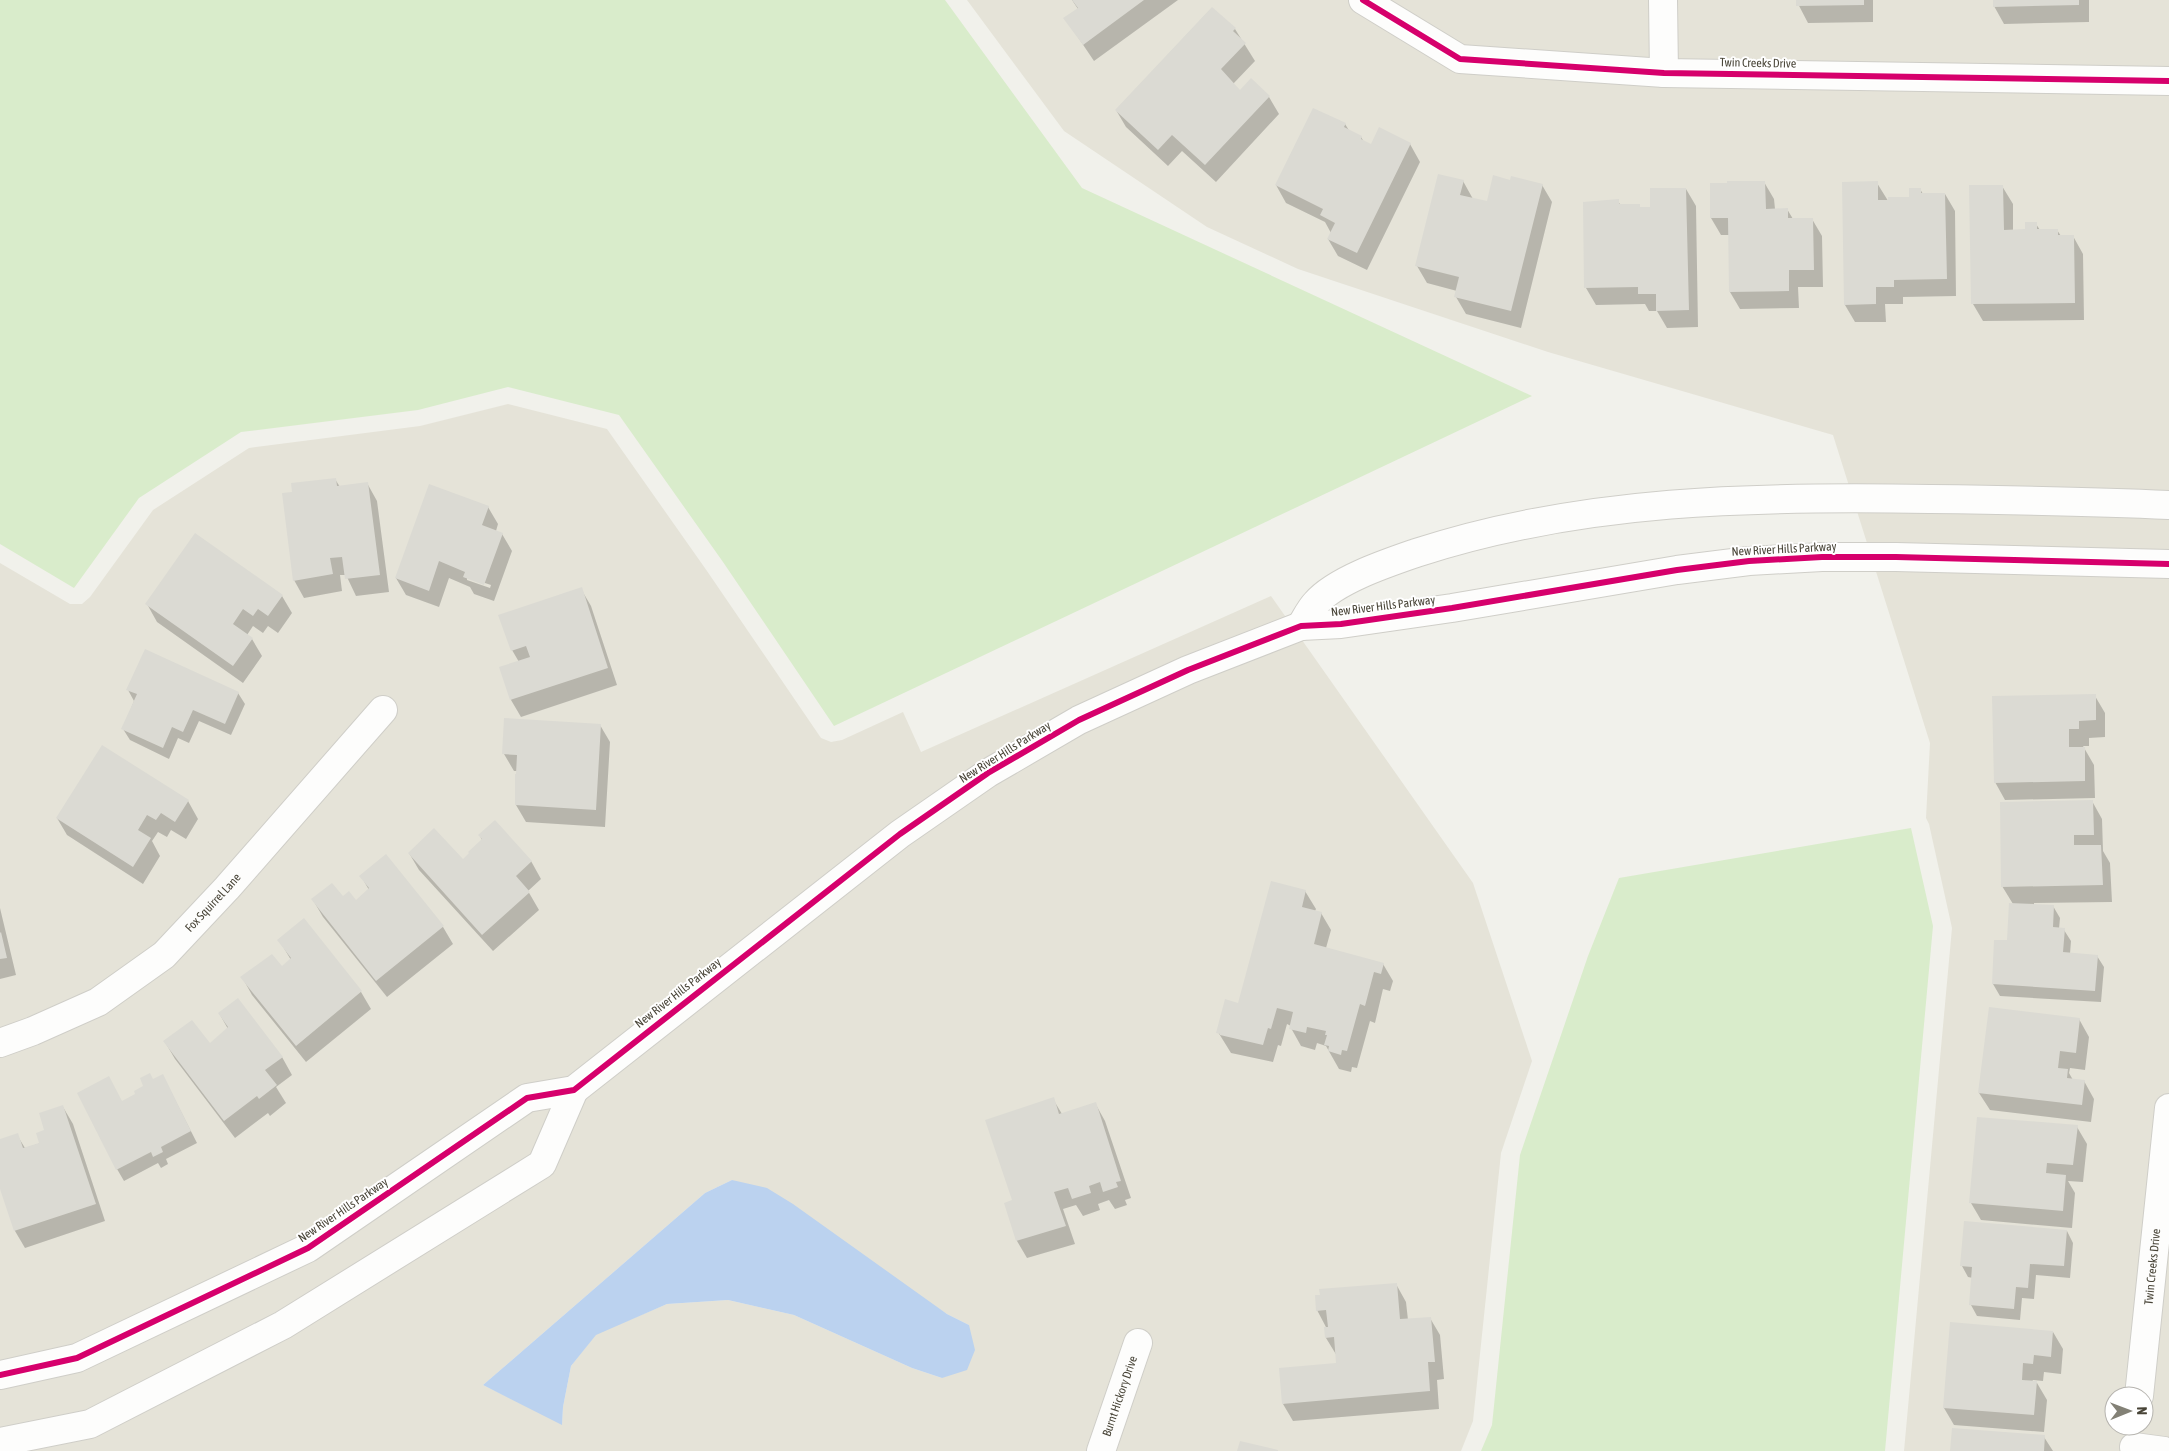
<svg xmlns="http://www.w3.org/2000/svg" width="2169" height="1451" font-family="'Asap Condensed',sans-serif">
	<rect width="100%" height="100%" fill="#f1f1eb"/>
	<path fill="#e5e3d8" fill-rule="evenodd" d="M967,0H2169V1451H1904L1952,928L1929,824L1926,818L1930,743L1833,435L1548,352L1298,269L1207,227L1064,131ZM2114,1396H2144V1426H2114Z
		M508,404L607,429L707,571L821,738L831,742L842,740L903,712L921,752L1271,596L1473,883L1532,1061L1501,1153L1473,1421L1461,1451H0V563L70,604H82L90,597L153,510L249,448L420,426ZM732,1180L947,1314L969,1325L942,1378L912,1368L794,1315L728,1300L667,1304L596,1334L571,1366L563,1407L562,1424L483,1385L705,1193Z"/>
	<path fill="#d9eccb" d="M0,0H945L1082,188L1532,396L834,726L723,562L619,415L508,387L418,410L241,432L139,498L74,588L0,544Z
		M1911,828L1933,926L1885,1451H1481L1492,1425L1520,1155L1588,956L1619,878Z"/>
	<path fill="#bbd2ef" d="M732,1180L767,1188L793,1204L947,1314L969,1325L975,1350L967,1370L942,1378L912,1368L794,1315L728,1300L667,1304L596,1335L571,1366L563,1407L562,1425L483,1385L705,1193Z"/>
	<path fill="#0003" fill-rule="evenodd" d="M1072,0H1178L1094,61L1065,18L1078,9Z
		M1796,0H1873V22L1808,23Z
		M1994,0H2089V22L2004,24L1994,6Z
		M1212,8L1235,29L1255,61L1233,84L1240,92L1269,97L1279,114L1216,182L1182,151L1168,166L1126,127L1116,110Z
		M1345,124L1350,132L1361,137L1364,142L1371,146L1410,144L1420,162L1367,270L1338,256L1328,239L1331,233L1325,222L1286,203L1276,185Z
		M1463,181L1473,199L1488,202L1511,181L1542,185L1552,202L1521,328L1466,314L1456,297L1457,291L1427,283L1417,266Z
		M1764,182L1774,199L1775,209H1787L1793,219H1812L1822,236L1823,287H1798L1799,308L1740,309L1730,292L1729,235H1721L1711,218Z
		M1877,183L1890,204L1910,198L1920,189L1923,194H1945L1955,211L1956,296L1903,297V304H1885L1886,322H1855L1845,305Z
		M2002,186L2013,204V231L2026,230L2036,224L2040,230H2057L2061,236H2073L2083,254L2084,320L1983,321L1973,304L1970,187Z
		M1686,189L1696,206L1698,327L1667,328L1657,311H1649L1645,304L1596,305L1586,288L1618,201L1621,206L1652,208Z
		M335,479L340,487L367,483L377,501L389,592L356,596L346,575H340L342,591L304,598L294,580L293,493Z
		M488,507L498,524L496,531L502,534L512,551L494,601L474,594L470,587L449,578L439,607L406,595L396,578ZM467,577L491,585L490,588L467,580Z
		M581,589L591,606L617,685L521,717L511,700L519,662L512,650Z
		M282,596L292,613L278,633L268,626L263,633L253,626L247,635L252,639L262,656L243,683L157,622L147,604Z
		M128,690L238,693L245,704L231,735L199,721L189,743L178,738L169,759L130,740L123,729L134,701Z
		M2095,696L2105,713V737L2089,738V746H2083L2094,765L2095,798L2005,800L1995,782Z
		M600,725L610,742L605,827L526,822L516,805L518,771H514L504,754Z
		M102,747L188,801L198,819L186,839L171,830L167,837L158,832L152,841L160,856L143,884L67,835L57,818Z
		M2092,801L2102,819L2103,851L2110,863L2112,902L2034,903V905L2053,906L2060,918L2059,929L2064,930L2071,941L2070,954L2097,956L2104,967L2101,1002L2000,996L1993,984L1996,941H2008L2013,904L2002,886Z
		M480,836L531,861L541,879L528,891L539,910L493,951L419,870L409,853L463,861L482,840Z
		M361,876L443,927L453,944L387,997L323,917L313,900L342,898L356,901L369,890Z
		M1305,891L1316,909L1315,911L1321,913L1331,930L1326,948L1383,964L1393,981L1390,991L1383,989L1375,1023L1370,1021L1357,1068L1352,1067L1351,1072L1339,1069L1326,1046L1317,1043L1315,1050L1301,1046L1291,1028V1026L1287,1024L1281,1046L1278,1045L1273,1062L1231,1053L1218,1032L1239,1004Z
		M0,908L16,975L0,979Z
		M304,920L361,992L371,1009L306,1062L252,995L242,977L282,967L291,960L279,940Z
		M219,1013L282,1057L292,1075L276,1087L286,1103L270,1116L268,1113L235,1138L175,1059L165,1042L210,1045L228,1029Z
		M2079,1019L2089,1037L2085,1070L2070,1068L2069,1073L2073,1080L2084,1081L2094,1099L2091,1122L1990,1110L1979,1093Z
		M153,1081L169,1088L197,1143L166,1159L168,1164L161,1168L158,1163L124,1181L117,1169L122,1102L137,1095Z
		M1053,1099L1062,1114L1095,1103L1105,1121L1131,1198L1125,1200L1127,1205L1115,1209L1109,1200L1098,1204L1100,1210L1083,1216L1076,1205L1063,1209L1075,1244L1027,1258L1017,1241L1013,1201Z
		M63,1107L73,1124L105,1221L25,1248L15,1231L0,1185V1141L17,1135L25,1148L41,1143L46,1130Z
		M2077,1127L2087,1144L2083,1182L2068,1181L2075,1193L2072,1228L1981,1220L1971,1203Z
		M2067,1231L2073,1243L2070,1278L2036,1275L2034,1299L2022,1298L2020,1320L1977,1316L1971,1305L1973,1278L1968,1277L1962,1266Z
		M1396,1284L1406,1302L1408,1320L1430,1318L1440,1335L1444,1379L1437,1380L1439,1409L1293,1421L1283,1404L1337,1364V1356L1326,1338L1327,1329L1317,1310Z
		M2053,1332L2063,1349L2061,1374L2044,1372L2043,1381L2033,1380L2032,1382L2037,1383L2047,1400L2044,1432L1954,1425L1944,1408Z
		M2044,1437L2053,1451H1951Z"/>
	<path fill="#dbdad3" d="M1072,0H1144L1083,45L1063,18L1078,8Z
		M1796,0H1864V5L1796,6Z
		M1993,0H2079V5L1993,7Z
		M1212,7L1236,28L1233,31L1246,43L1221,69L1240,90L1251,78L1270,96L1205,165L1172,135L1158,150L1115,110Z
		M1313,108L1346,123L1344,127L1362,136L1361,139L1371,144L1379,127L1411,143L1357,253L1327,239L1335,223L1320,215L1323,209L1275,185Z
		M1438,174L1464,180L1460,195L1487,201L1493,175L1510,180L1511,176L1543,184L1511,311L1454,297L1459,277L1415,266Z
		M1727,181H1765L1766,209L1788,208V218H1813L1814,270H1789V291L1729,292L1728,218H1710V183H1727Z
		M1878,181V200H1888V197H1909V188H1921V193H1945L1947,279L1894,280V287H1876V304L1844,305L1842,182Z
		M1969,185H2003L2004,230L2025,229V222H2037V229H2058V235H2074L2075,303L1971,304Z
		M1650,188H1686L1689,310L1656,311V294H1638V287L1584,288L1583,202L1619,199V204H1640V207H1650Z
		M336,478L337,486L368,482L380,575L345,579L342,557L330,558L333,574L293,581L282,493L292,492L291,483Z
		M429,484L489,506L482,525L503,533L484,585L463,577L465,572L439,561L429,591L395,578Z
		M195,533L283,595L268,616L258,609L253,616L243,609L233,624L253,638L233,666L145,604Z
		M582,587L608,668L510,700L499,667L530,657L526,646L511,651L498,615Z
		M145,649L239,692L225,724L193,710L183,732L172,727L163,748L121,729L137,694L126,690Z
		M2096,694V720L2079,721V729H2069V747H2085V781L1994,783L1992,696Z
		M504,718L601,724L596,810L515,805V774H516L517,755L502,754Z
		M102,745L189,800L175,822L161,813L156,820L147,815L138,830L151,838L133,867L56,818Z
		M2093,800L2094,835H2074V845H2101L2103,885L2001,887L2000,802Z
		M495,820L532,861L516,876L530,892L482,935L408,853L434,828L463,859L469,853L468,852L482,839L478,835Z
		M386,854L444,926L376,981L311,899L332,883L343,896L349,891L356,900L369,888L359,876Z
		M1271,881L1306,890L1302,907L1322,912L1314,944L1384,963L1381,974L1374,972L1365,1006L1360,1004L1347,1051L1342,1050L1341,1055L1328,1051L1329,1046L1324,1045L1327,1035H1325L1326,1031L1307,1027L1306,1033L1289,1029L1293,1012L1277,1008L1271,1029L1268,1028L1263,1045L1220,1035V1034L1216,1033L1225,999L1238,1003Z
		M2009,903L2054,905L2053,927L2065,928L2063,952L2098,955L2095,991L1992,984L1994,940H2007Z
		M304,918L362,991L296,1046L240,977L272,954L282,966L291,958L277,940Z
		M1,932L7,958L0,959V933Z
		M238,998L283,1057L265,1070L277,1085L259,1099L257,1096L224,1121L163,1041L192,1020L210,1043L228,1027L218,1013Z
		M1989,1007L2080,1018L2076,1053L2060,1051L2058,1068L2068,1069L2067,1078L2085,1080L2082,1105L1978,1093Z
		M150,1073L153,1079L163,1074L191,1131L161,1147L163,1152L153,1157L151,1152L116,1170L77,1093L109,1076L122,1101L135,1094L134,1091L143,1086L140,1078Z
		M1054,1097L1059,1114L1096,1102L1121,1181L1116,1182L1118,1187L1103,1192L1100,1182L1089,1186L1091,1193L1072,1199L1068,1188L1054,1192L1066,1226L1016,1241L1004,1203L1012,1200L985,1120Z
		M63,1105L96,1204L14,1231L0,1189V1139L18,1133L23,1148L39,1143L36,1133L44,1130L39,1113Z
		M1977,1117L2078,1125L2073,1165L2047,1163L2046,1173L2066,1175L2063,1211L1969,1203Z
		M1964,1221L2067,1230L2064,1266L2030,1264L2028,1288L2016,1287L2014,1309L1969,1305L1972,1267L1960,1266Z
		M1397,1283L1400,1319L1431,1317L1435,1362H1428L1430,1391L1282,1404L1279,1368L1336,1363L1334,1337L1325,1338L1324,1327H1328L1326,1310L1316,1311L1315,1295H1320L1319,1289Z
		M1950,1322L2053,1331L2051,1357L2034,1355L2033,1364L2023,1363L2022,1380L2037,1381L2034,1415L1943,1408Z
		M1952,1428L2045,1435L2044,1451H1950Z
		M1240,1441L1278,1450V1451H1237Z"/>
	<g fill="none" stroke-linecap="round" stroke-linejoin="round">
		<g stroke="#cfcec8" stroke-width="30">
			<g id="minor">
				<path d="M1363,0L1460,59L1664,73L2169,81"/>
				<path d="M1663,0L1664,73"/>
				<path d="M1301,626C1306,618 1310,609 1316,603C1336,580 1387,563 1416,553C1581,499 1758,496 1930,499C2010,500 2089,501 2169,505"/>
				<path id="s1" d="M0,1043L33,1031L98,1002L164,955L227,888L383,710"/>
				<path d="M0,1375L77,1358L308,1248L527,1098L574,1090L900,834L988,773L1079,720L1188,670L1301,626L1341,624L1452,608L1677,570L1749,561L1822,557H1896L2169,564"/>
				<path id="s2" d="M2139,1396L2169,1108"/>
				<path d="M0,1442L90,1424L283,1325L542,1164L574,1090"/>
				<path d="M2134,1447L2164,1451"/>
				<path id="s3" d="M1101,1451L1138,1343"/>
			</g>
		</g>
		<use href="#minor" stroke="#fdfdfc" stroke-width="28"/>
		<g stroke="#fff" stroke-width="9">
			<path id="cycleway" d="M1363,0L1460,59L1664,73L2169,81
				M0,1375L77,1358L308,1248L527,1098L574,1090L900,834L988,773L1079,720L1188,670L1301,626L1341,624L1452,608L1677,570L1749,561L1822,557H1896L2169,564"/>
		</g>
		<use href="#cycleway" stroke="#d6006c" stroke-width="6"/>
	</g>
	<g text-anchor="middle" stroke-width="4" stroke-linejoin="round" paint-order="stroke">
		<g font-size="12" fill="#484437" stroke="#fff">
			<text transform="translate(1758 63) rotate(1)" y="4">Twin Creeks Drive</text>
			<text transform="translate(1784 549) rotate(-3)" y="4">New River Hills Parkway</text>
			<text transform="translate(1383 606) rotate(-7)" y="4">New River Hills Parkway</text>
			<text transform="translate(1005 752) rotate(-32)" y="4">New River Hills Parkway</text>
			<text dy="4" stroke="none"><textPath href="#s1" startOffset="259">Fox Squirrel Lane</textPath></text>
			<text transform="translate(678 993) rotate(-38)" y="4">New River Hills Parkway</text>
			<text transform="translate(343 1210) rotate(-34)" y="4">New River Hills Parkway</text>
			<text dy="4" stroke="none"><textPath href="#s2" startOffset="130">Twin Creeks Drive</textPath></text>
			<text dy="4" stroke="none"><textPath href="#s3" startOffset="58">Burnt Hickory Drive</textPath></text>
		</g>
	</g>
	<g transform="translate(2129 1411) rotate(89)"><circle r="24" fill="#ffffff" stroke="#b6b4af"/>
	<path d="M0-4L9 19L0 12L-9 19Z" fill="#838176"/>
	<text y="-8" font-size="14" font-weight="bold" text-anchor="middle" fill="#484437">N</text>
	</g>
</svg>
